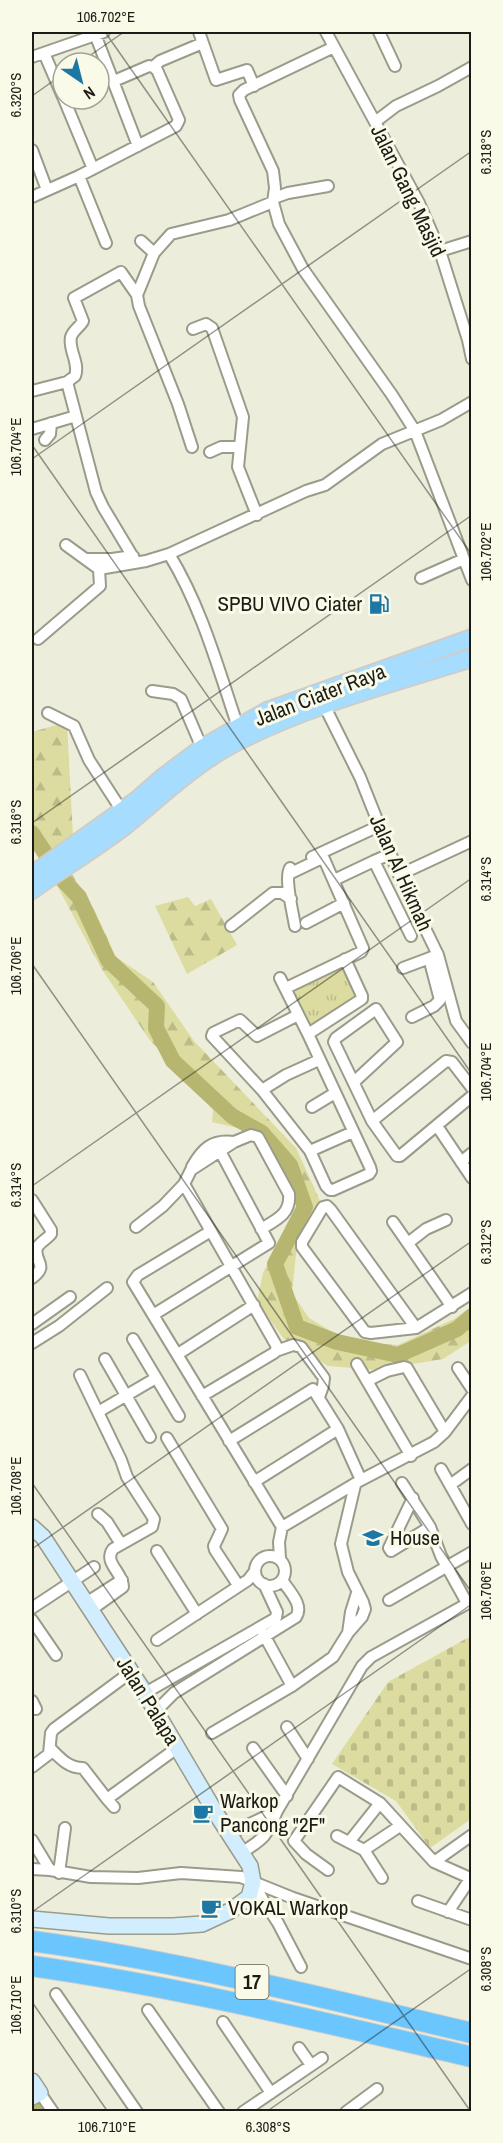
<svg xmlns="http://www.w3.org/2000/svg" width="503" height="2143" font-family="'Archivo Narrow',sans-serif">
	<defs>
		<pattern id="forest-firs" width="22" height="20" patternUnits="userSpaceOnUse" patternTransform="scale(1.5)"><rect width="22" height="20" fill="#dcdca0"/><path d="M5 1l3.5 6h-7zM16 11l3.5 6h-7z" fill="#bcbc89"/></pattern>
		<pattern id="cemetery-stones" width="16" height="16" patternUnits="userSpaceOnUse" patternTransform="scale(1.5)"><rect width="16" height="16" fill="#dcdca0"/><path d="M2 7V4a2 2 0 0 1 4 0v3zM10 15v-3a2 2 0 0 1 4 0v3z" fill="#bcbc89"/></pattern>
		<pattern id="park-tufts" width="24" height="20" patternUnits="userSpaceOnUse" patternTransform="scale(1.5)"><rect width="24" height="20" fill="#dcdca0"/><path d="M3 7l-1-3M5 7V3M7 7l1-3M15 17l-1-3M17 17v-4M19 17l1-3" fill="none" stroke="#bcbc89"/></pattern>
	</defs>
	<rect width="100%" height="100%" fill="#ededdc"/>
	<path fill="url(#forest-firs)" d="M67,722L73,837L56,849L95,911L116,957L153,982L194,1041L296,1148L321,1203L297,1245L292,1293L309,1318L349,1342L398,1345L454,1319L471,1307V1341L443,1359L376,1370L328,1366L284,1339L257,1302L263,1273L296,1206L269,1152L242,1129L212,1122L213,1110L149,1039L101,968L59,889L32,848V732Z
		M188,897L195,906L211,899L237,945L187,974L155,906Z"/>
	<path fill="url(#cemetery-stones)" d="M471,1636V1819L430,1848L396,1801L332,1764L388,1682Z"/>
	<path fill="url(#park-tufts)" d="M345,959L362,996L308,1034L284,986Z"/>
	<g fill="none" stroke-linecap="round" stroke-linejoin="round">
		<path stroke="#b6b671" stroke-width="16" d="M32,833L62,879L79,897L108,960L157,1006L156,1028L173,1061L232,1116L262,1133L290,1165L305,1207L275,1264L297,1327L337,1342L398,1355L457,1329L472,1316
			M32,2106L35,2112"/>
		<g stroke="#9b9b8b" stroke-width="14">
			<path id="street" d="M199,32L216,80L247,70L254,86
				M326,32L419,203L440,251L468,340L472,359
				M379,32L395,66
				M95,34L138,146
				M334,47L244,90L239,95L240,100L273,171L275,188L273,202L279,224L303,269L392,395L415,431L472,580
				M44,53L63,97
				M32,57L104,32
				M114,81L149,66L153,67L160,61L198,45
				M64,99L93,169
				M375,122L396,106L438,86L472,67
				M32,150L47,190
				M79,176L106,243
				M32,197L79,176L176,126L179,120L157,70L153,67
				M274,198L288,193L328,186
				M141,241L154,253L137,295L139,306L178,404L192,447
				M440,251L472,241
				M154,253L171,234L229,220L273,202
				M193,329L206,324L212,328L243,417L238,467L257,515
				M67,382L96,492L103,507L136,562
				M32,391L67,382L75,376C80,363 68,350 71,337C73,330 80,327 83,321L74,298L121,272L137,295
				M32,429L76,416
				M45,440L50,434L51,423
				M210,452L221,447H239
				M66,545L99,569L146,561L169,554L306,491L325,485L382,444L441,420L472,402
				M169,554C202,608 218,668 238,727
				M86,559H112L133,556
				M421,578L464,559
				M38,639L100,586L99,569
				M152,691L173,694L181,699L202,748
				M324,705L360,777L399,875L438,955L456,1021L472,1043
				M48,713L74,726L89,760L122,811
				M390,854L374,861L411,936
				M312,857L379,826
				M290,868C284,878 293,913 295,926
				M399,875L472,841
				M334,880L374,861
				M306,923L344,903
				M231,926L273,893H282L291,899
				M403,968L435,956
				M280,978L308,1034L370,1167L371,1171L369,1174L333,1190H330L326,1186L310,1151L262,1090L212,1036L213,1033L240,1020L257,1036L298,1015
				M286,988L361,952L363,948L324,859L318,860L291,873
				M412,1017L434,1006L440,1000L429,958
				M308,1034L362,999V996L345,959
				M354,1082L397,1042L376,1009L336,1038L334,1042L372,1121L397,1156H400L472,1096
				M262,1090L286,1075L319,1060
				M312,1107L335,1093
				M372,1121L446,1061L452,1062L472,1088
				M437,1126L472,1178
				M310,1151L353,1132
				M461,1162L472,1153
				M192,1167C202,1149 212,1139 234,1142
				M184,1184L276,1345L277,1349L274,1353L202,1396
				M32,1200L51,1230V1234C47,1239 39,1243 37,1248C33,1261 50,1265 32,1278
				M393,1222L452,1307
				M136,1227L163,1206L184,1184L191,1170L234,1142L251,1135L258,1137L289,1194C291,1214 276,1220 261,1229
				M211,1231L138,1275L133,1282L282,1527L279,1542L280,1558
				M408,1243L426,1229L446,1220
				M153,1315L269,1243L220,1151
				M32,1324L70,1297
				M416,1328L331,1210L327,1206L323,1207L302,1242V1247L365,1332L371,1333L416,1328L472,1293
				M133,1339L179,1416
				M32,1343L59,1326L107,1288
				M276,1351L293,1345L301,1347L324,1378L323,1386L319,1397
				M178,1354L254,1305
				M105,1359L150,1437
				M357,1364L411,1456
				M458,1368L472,1389
				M80,1375L121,1460L127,1477L154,1519L152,1527L113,1549C103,1563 123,1572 123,1587L91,1610
				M367,1381L387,1371L404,1367L407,1368L445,1432
				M98,1412L156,1378
				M167,1438L222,1529L214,1546L215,1550L238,1585
				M229,1441L313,1389L338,1429L361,1480
				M441,1469L472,1524
				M254,1482L338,1429
				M402,1483L430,1527L441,1556L467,1603
				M450,1485L472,1469
				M98,1514L107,1522L121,1544
				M282,1527L361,1480L434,1442L445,1432L472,1396
				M157,1551L197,1614
				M391,1551L389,1548L413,1498
				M391,1551L430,1527
				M255 1571a15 15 0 1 1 30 0a15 15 0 1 1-30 0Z
				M389,1600L472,1552
				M86,1603L122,1580
				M32,1608L94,1567
				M32,1620L56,1655
				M263,1633L292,1686
				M348,1633L351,1612L357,1593
				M157,1640L248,1580L255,1571
				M145,1693L276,1618L277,1612L264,1584
				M32,1701L36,1709
				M156,1711L174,1693L296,1617C304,1605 289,1591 282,1580
				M287,1727L308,1759
				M212,1733L292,1686L333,1657L348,1633L362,1617L365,1609L363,1602L348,1572L341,1544L355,1485
				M50,1748C60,1758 68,1768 83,1768L107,1799
				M253,1748L287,1796
				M32,1767L49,1754L51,1733L54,1729L131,1672
				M114,1807L107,1799L177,1748
				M229,1834L277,1811
				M337,1836L364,1850L382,1878
				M32,1840L50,1870
				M349,1842L380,1803
				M364,1850L400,1826
				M241,1853C264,1839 267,1836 277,1811L362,1666L371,1657L472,1601
				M434,1862L472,1835
				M32,1869L50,1870L91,1877L138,1878L181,1873L241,1877L293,1898L472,1959
				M328,1870L306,1854L294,1841L338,1777L380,1803L434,1862L470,1878
				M59,1873L65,1828
				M253,1882L263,1900L278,1923L301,1967
				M418,1901L472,1920
				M448,1912L472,1876
				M56,1994L137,2112
				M148,2010L219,2112
				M223,2022L271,2093
				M299,2048L311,2065
				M40,2093L53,2112
				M243,2112L322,2058
				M346,2112L377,2089"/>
		</g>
		<g stroke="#9b9b8b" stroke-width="18">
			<path id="secondary" d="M32,1527L43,1537L145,1693L217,1815L250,1866L253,1882L249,1897L230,1911L202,1924L173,1926H109L32,1919
				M32,2081L40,2093L32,2097"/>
		</g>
		<g stroke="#cdcdcc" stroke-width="20">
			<path id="primary" d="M32,875L137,800L162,778L202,748L267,711L472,638
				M32,890C63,868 96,848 126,825C159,798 190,768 227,747C303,706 390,684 472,658"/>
		</g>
		<g stroke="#cdcdcc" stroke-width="22">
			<path id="highway" d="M32,1941C180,1961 326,1999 472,2033
				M32,1966C180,1987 326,2023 472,2057"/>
		</g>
		<use href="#street" stroke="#fff" stroke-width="10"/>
		<use href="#secondary" stroke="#d2eefe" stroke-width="15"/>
		<use href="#primary" stroke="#a6ddfe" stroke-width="16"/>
		<use href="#highway" stroke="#6ac6fd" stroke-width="20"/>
	</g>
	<path fill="none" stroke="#1c1c16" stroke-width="1.5" stroke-opacity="0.45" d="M105,32L472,555M469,32L472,36M79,63L124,32M32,96L63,74M32,445L472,1074M32,459L472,151M32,823L472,515M32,964L472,1593M32,1186L472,878M32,1483L471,2112M32,1549L472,1241M32,1912L472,1604M32,2002L108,2112M266,2112L472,1968"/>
	<defs>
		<g id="fuel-bare" transform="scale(1.62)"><path d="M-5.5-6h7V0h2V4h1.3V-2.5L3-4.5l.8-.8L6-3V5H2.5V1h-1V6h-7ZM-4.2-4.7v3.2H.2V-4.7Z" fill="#1c77a5" stroke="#fafae9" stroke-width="2.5" paint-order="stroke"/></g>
		<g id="school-bare" transform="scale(1.62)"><path d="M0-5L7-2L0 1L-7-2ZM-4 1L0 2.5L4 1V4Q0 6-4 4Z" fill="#1c77a5" stroke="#fafae9" stroke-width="2.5" paint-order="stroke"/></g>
		<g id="cafe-bare" transform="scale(1.62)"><path d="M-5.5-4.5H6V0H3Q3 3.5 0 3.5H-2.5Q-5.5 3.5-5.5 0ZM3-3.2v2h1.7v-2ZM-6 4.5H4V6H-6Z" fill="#1c77a5" stroke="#fafae9" stroke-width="2.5" paint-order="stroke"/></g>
	</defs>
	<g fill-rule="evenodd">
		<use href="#fuel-bare" x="379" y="604"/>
		<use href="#school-bare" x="373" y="1538"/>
		<use href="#cafe-bare" x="203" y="1813"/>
		<use href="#cafe-bare" x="211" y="1908"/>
	</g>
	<g text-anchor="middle" stroke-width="6" stroke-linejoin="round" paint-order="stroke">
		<rect fill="#fafae9" stroke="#5f5f55" stroke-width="1.5" x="235.5" y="1965" width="33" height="34" rx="4.5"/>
		<g font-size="20" font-weight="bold" fill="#1c1c16">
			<text x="252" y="1989">17</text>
		</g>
		<g font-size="21" fill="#1c1c16" stroke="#fafae9">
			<text transform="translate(408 191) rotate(64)" y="7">Jalan Gang Masjid</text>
			<text transform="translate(320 695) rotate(-21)" y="7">Jalan Ciater Raya</text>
			<text transform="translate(401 873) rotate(66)" y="7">Jalan Al Hikmah</text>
			<text transform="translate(148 1701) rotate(58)" y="7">Jalan Palapa</text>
		</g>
		<g font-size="21" fill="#1c1c16" stroke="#fafae9" text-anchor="start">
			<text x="362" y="611" text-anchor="end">SPBU VIVO Ciater</text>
			<text x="390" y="1545">House</text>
			<text x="220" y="1808">Warkop<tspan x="220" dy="24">Pancong "2F"</tspan></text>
			<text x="228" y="1915">VOKAL Warkop</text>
		</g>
	</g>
	<rect width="503" height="2143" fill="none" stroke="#fafae9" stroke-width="66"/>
	<g transform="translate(81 81) rotate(145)"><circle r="28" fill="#fafae9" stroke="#a1a195" stroke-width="1.5"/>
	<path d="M0-4.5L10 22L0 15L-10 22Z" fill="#1c77a5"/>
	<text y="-9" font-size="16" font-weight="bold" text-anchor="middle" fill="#1c1c16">N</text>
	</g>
	<rect x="33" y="33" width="437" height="2077" fill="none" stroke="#1c1c16" stroke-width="2"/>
	<g font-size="15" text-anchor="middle" fill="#1c1c16">
		<text x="106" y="22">106.702°E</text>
		<text transform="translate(16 95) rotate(-90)" y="5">6.320°S</text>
		<text transform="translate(486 152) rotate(-90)" y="5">6.318°S</text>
		<text transform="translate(16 447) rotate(-90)" y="5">106.704°E</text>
		<text transform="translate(486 552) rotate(-90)" y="5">106.702°E</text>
		<text transform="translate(16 822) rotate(-90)" y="5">6.316°S</text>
		<text transform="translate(486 879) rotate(-90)" y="5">6.314°S</text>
		<text transform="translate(16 966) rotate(-90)" y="5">106.706°E</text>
		<text transform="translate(486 1072) rotate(-90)" y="5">106.704°E</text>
		<text transform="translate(16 1185) rotate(-90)" y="5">6.314°S</text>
		<text transform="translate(486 1242) rotate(-90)" y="5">6.312°S</text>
		<text transform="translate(16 1486) rotate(-90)" y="5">106.708°E</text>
		<text transform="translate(486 1591) rotate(-90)" y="5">106.706°E</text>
		<text transform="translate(16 1911) rotate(-90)" y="5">6.310°S</text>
		<text transform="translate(486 1969) rotate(-90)" y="5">6.308°S</text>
		<text transform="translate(16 2005) rotate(-90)" y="5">106.710°E</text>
		<text x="107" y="2132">106.710°E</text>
		<text x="268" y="2132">6.308°S</text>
	</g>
</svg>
